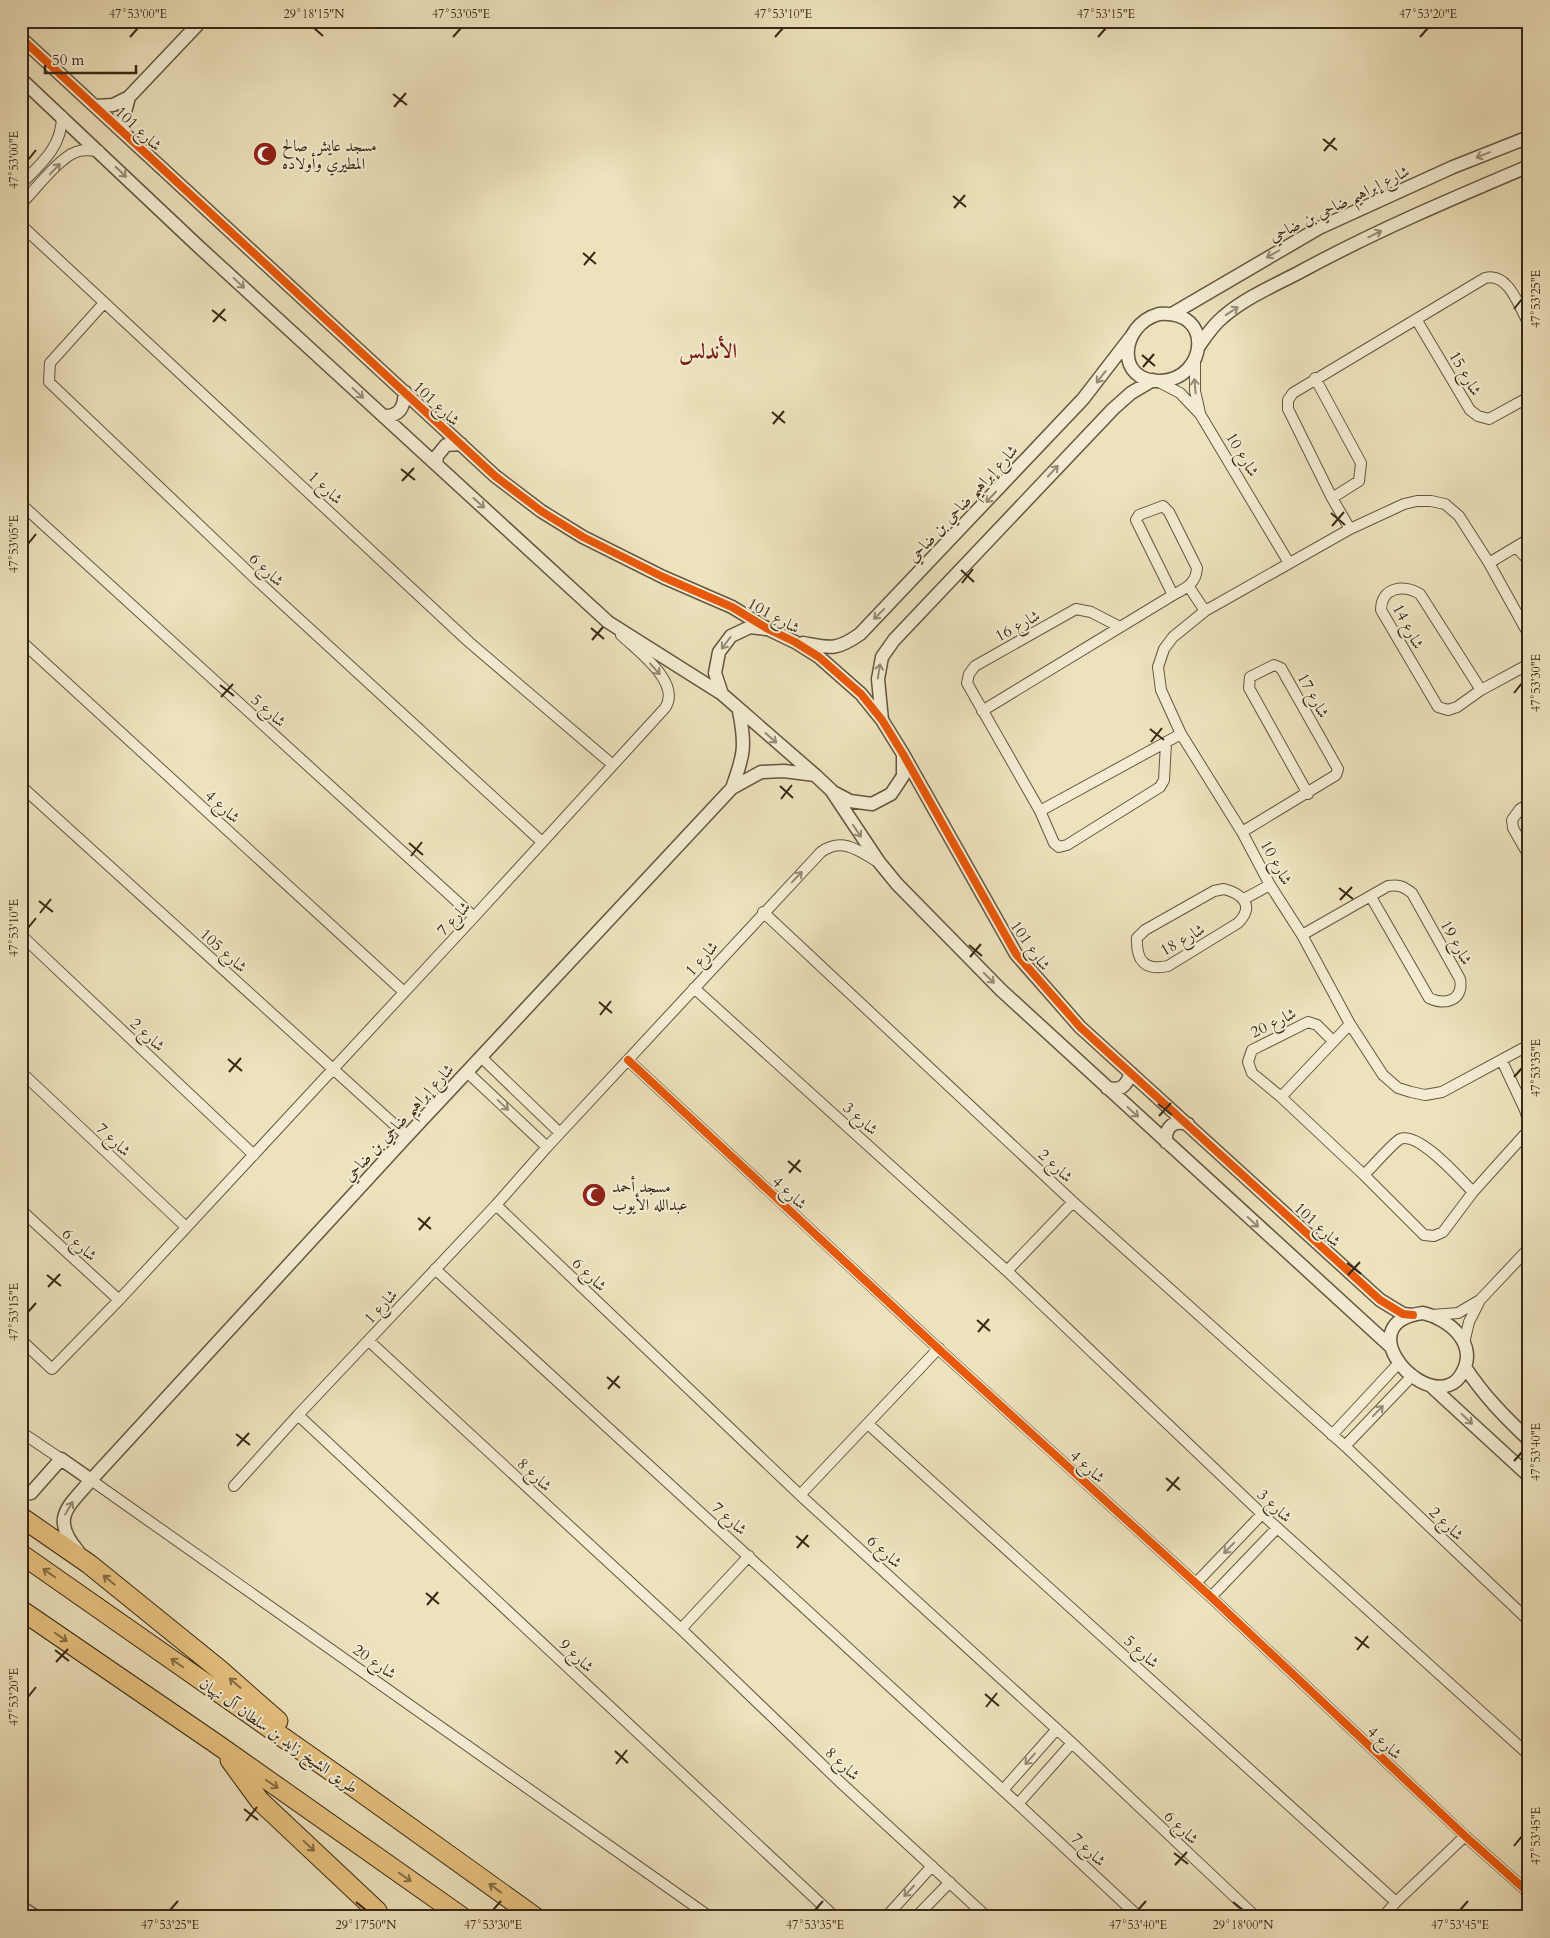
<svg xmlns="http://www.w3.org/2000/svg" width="1550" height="1938" font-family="Cardo,Amiri,serif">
	<rect width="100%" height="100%" fill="#ede2bc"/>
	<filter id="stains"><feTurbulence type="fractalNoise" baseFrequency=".004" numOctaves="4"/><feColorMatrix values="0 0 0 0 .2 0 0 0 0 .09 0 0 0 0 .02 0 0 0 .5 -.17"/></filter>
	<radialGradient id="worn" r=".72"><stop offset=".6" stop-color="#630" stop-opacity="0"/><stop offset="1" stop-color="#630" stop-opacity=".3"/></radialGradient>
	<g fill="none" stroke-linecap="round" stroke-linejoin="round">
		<g stroke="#64563f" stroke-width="12">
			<path id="minor" d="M21,184C41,164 62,147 62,116
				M21,204C34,191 59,158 76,152C83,149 91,150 99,151
				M21,225L469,642L613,765
				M104,303L50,363L49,382L261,584L542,842
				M1416,319L1470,410L1478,416L1489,419L1529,397
				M1195,359V391L1200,413
				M1315,378L1361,463L1359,481L1332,498
				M1157,381L1180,393L1200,414L1289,563
				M21,504L474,917
				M1350,529L1332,498L1288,409V400L1293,393L1485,278C1509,272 1519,307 1529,324
				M1516,547L1529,561
				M1489,563L1529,539
				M1189,587L1205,611
				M1120,627L1091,612L1076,609L975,666L969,674L967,683L1040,811L1054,843L1059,847L1067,845L1160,787L1164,780L1166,743
				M1529,635L1489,563L1459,516L1445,504L1431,501H1417L1404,504L1350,529L1205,611L1173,637L1164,649L1158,667L1161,690L1181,734L1242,832L1270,885L1302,935L1350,1024L1383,1075L1398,1088L1411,1092L1425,1095L1442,1092L1529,1045
				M21,641L404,992
				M1481,690L1420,594C1404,584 1381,587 1381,610L1438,707L1448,710L1457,707L1481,690L1529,664
				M982,711L1173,595C1186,588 1196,584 1197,568L1169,512L1163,506L1139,515L1136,520L1173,595
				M21,786L407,1136
				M1529,804L1520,809L1512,820L1513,828L1529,856
				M1040,811L1181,734
				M1242,832L1336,775L1338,769L1281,668L1274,665L1250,677L1249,688L1308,794
				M1224,889C1243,894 1255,906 1238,923L1168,966C1145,971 1136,961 1137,938L1145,930L1214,891Z
				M1244,899L1270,885
				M763,912L1073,1202L1345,1446L1529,1621
				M21,935L254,1155
				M1302,935L1388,886C1399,884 1404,887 1412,893L1460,979C1464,1000 1446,1006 1429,998L1371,897
				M694,988L1007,1271L1262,1514L1529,1755
				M1333,1041L1317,1025L1308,1022L1252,1050L1248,1062L1252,1073L1281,1097L1364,1175L1424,1235L1434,1236L1443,1232L1473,1192L1526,1133L1529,1126
				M481,1057L560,1133
				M628,1060L943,1353L1211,1597L1465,1836L1529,1893
				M1502,1061L1525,1110L1529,1123
				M21,1072L186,1227
				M467,1072L547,1147
				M1281,1097L1350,1024
				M1364,1175C1371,1168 1393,1143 1400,1139C1419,1131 1460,1179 1473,1192
				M496,1205L800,1495L1072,1743L1256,1917
				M21,1210L119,1300
				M435,1269L1018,1804L1139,1917
				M1007,1271L1073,1202
				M1432,1315L1458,1313L1480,1300L1529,1248
				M21,1340L52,1369L119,1300L474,917L665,708C682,683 638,651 621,635
				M369,1341L681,1629L839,1781L987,1917
				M1464,1343L1469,1322L1480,1300
				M298,1415L835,1917
				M868,1424L1396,1902
				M21,1432L61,1459
				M1332,1435L1398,1364
				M1345,1446L1413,1375
				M91,1480L710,1917
				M234,1486L298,1415L496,1205L547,1147L821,852C842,837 858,850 878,862
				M800,1495L939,1348
				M1196,1583L1262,1514
				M1211,1597L1277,1528
				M681,1629L749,1556
				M1003,1790L1057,1729
				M1018,1804L1072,1743
				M886,1917L932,1866
				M916,1917L950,1882
				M1383,1917L1396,1902L1465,1836"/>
		</g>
		<g stroke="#64563f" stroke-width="15">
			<path id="tertiary" d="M21,38L495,476L541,511L583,537L663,577L732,607L768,629L795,642L819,657L861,694L882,720L903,754L1016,954L1080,1027L1380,1300L1403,1314L1413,1315
				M21,79L198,246L608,622L722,694L815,775L831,790L879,862L897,884L1001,990L1390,1346
				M95,106L113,105L129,97L201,21
				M124,132V116L129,97
				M1159,314C1215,309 1207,379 1161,381C1115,383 1119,325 1159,314Z
				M1172,314L1319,228L1453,167L1529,137
				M1199,346C1206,336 1213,325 1223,317C1245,298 1273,286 1298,273C1373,232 1451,199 1529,166
				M383,416C400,417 404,407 405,392
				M436,464L437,456L446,445L461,444
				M803,643C830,648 836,651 860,634L1083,399L1130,338
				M722,694L715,673L719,652L731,636L750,627L766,629
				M882,720L878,679L882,657L894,640L1113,409L1131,393L1153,380
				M732,788C744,755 746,746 739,711
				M833,792L850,801L872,804L891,794L903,776V756
				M1107,1088C1122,1091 1126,1086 1131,1073
				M1166,1142C1165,1126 1174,1120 1188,1124
				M1423,1313C1449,1319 1479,1344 1462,1373C1459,1379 1455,1383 1449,1385C1413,1399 1352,1322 1423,1313Z
				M1465,1367C1484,1396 1504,1416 1529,1440
				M1431,1386L1529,1476
				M21,1495L31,1493L61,1459L91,1480
				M78,1551C50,1518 68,1507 91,1480L407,1136L732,788L761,772L784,771L815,775
				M21,1907L36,1917"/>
		</g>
		<g stroke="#372815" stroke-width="21">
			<path id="motorway" d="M21,1517L89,1564L220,1670L278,1721
				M21,1554L351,1785L535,1917
				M21,1610L218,1745L462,1917
				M230,1760L260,1801L377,1911L380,1917"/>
		</g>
		<use href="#minor" stroke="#f3ecd3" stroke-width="10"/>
		<use href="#tertiary" stroke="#f3ecd3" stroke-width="12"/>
		<use href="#motorway" stroke="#e6c17e" stroke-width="19"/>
		<g stroke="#f3ecd3" stroke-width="11">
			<path id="cycleway" d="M21,38L495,476L541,511L583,537L663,577L732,607L768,629L795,642L819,657L861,694L882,720L903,754L1016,954L1080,1027L1380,1300L1403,1314L1413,1315
				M628,1060L943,1353L1211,1597L1465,1836L1529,1893"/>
		</g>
		<use href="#cycleway" stroke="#e8590c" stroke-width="8"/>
	</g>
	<defs><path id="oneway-shaft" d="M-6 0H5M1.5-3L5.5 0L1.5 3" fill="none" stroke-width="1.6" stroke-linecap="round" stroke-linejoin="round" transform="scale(1.25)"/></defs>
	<g stroke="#958a74">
		<use href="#oneway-shaft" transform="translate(1483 155) rotate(158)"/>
		<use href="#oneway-shaft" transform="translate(55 169) rotate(-46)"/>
		<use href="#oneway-shaft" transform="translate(121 172) rotate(44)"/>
		<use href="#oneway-shaft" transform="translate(1375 234) rotate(-26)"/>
		<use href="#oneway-shaft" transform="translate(1273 254) rotate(150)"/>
		<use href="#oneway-shaft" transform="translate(239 283) rotate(43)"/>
		<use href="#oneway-shaft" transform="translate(1232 311) rotate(-34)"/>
		<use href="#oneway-shaft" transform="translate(1101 377) rotate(128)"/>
		<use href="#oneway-shaft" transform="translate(1195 386) rotate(-95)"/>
		<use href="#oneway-shaft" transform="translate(358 393) rotate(43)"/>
		<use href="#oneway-shaft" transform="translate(1053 471) rotate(-47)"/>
		<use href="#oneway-shaft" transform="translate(991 497) rotate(133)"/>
		<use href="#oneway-shaft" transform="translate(479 503) rotate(42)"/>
		<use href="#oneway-shaft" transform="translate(879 614) rotate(135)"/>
		<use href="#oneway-shaft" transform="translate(726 643) rotate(127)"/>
		<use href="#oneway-shaft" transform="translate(655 669) rotate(48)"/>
		<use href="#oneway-shaft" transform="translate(879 671) rotate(-81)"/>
		<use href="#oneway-shaft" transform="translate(771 738) rotate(41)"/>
		<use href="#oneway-shaft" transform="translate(857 831) rotate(56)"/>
		<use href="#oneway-shaft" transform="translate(797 877) rotate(-46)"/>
		<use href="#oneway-shaft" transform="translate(989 978) rotate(45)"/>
		<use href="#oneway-shaft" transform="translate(503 1105) rotate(43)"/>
		<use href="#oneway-shaft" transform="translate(1133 1112) rotate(42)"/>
		<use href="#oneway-shaft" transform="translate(1253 1222) rotate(43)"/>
		<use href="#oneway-shaft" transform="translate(1378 1411) rotate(-46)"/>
		<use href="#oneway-shaft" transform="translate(1467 1419) rotate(43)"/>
		<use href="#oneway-shaft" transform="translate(69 1508) rotate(-59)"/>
		<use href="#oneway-shaft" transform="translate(1229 1548) rotate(134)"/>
		<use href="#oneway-shaft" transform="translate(1030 1759) rotate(132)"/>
		<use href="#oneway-shaft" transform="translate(909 1891) rotate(133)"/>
	</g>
	<g stroke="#866d44">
		<use href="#oneway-shaft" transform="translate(49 1573) rotate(-145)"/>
		<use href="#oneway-shaft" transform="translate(109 1580) rotate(-141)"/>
		<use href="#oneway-shaft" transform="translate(61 1637) rotate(35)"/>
		<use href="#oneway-shaft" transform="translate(177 1663) rotate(-145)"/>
		<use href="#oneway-shaft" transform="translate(235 1683) rotate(-139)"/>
		<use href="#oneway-shaft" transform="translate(272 1784) rotate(35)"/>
		<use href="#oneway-shaft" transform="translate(309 1846) rotate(43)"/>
		<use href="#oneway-shaft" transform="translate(405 1877) rotate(35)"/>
		<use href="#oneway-shaft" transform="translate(495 1888) rotate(-144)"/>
	</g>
	<path fill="none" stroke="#372815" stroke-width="2" d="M314,28L323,36M130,37L138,28M453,37L461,28M775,37L783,28M1098,37L1106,28M1420,37L1428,28M393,94L407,105M394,107L406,93M1323,139L1337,150M1324,151L1335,138M28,160L36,150M953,196L966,207M954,208L965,195M583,253L596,264M584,265L595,252M1514,309L1522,299M212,310L226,321M213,322L225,309M1142,355L1155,366M1143,367L1154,354M772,412L785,423M773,424L784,411M401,469L415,480M402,481L414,468M1331,513L1345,525M1332,526L1344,512M28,544L36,534M961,570L974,582M962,583L973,569M591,628L604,639M592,640L603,627M220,685L234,696M1514,693L1522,683M221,697L233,684M1150,729L1164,740M1151,742L1162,728M780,786L793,798M781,799L792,785M409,843L423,855M411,856L422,842M1339,888L1353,899M1340,900L1352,887M39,901L53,912M40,913L51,899M28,928L36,918M969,945L982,956M970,957L981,944M599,1002L612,1013M600,1015L611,1001M228,1059L242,1071M229,1072L241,1058M1514,1077L1522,1068M1158,1104L1172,1115M1159,1116L1171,1103M788,1161L801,1172M789,1173L800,1160M418,1218L431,1229M419,1230L430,1217M1347,1263L1361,1274M47,1275L61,1286M1348,1275L1360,1262M48,1287L60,1274M28,1312L36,1303M977,1320L990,1331M978,1332L989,1319M607,1377L620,1388M608,1389L619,1376M236,1434L250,1445M237,1446L249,1433M1514,1461L1522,1452M1166,1478L1180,1490M1167,1491L1179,1477M796,1536L809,1547M797,1548L808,1535M426,1593L439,1604M427,1605L438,1592M1355,1637L1369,1648M55,1650L69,1661M1357,1650L1368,1636M56,1662L68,1649M985,1694L999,1706M28,1697L36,1687M986,1707L997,1693M615,1751L628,1763M616,1764L627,1750M244,1809L258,1820M246,1821L257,1807M1514,1846L1522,1836M1174,1853L1188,1864M1175,1865L1187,1852M356,1902L366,1910M1233,1902L1243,1910M170,1910L178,1901M493,1910L501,1901M815,1910L823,1901M1138,1910L1146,1901M1460,1910L1468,1901"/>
	<defs>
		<g id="mosque-disc" transform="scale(1.25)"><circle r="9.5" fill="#8f2418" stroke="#f3ecd3"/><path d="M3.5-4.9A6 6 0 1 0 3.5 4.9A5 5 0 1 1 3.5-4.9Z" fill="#fff"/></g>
	</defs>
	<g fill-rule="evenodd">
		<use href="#mosque-disc" x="265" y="154"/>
		<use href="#mosque-disc" x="594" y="1195"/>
	</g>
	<g text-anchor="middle" stroke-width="4" stroke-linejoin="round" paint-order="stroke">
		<g font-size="16" fill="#372815" stroke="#f3ecd3">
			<text transform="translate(139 128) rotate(43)" y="6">شارع 101</text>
			<text transform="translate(1339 203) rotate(-26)" y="6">شارع إبراهيم ضاحي بن ضاحي</text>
			<text transform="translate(1466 373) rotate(60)" y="6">شارع 15</text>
			<text transform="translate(437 403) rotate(43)" y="6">شارع 101</text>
			<text transform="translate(1243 454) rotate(59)" y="6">شارع 10</text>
			<text transform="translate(326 487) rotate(43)" y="6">شارع 1</text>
			<text transform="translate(962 503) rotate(-47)" y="6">شارع إبراهيم ضاحي بن ضاحي</text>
			<text transform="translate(267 569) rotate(43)" y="6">شارع 6</text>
			<text transform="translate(774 615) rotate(29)" y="6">شارع 101</text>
			<text transform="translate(1017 625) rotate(-29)" y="6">شارع 16</text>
			<text transform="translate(1409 626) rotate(62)" y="6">شارع 14</text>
			<text transform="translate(1314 695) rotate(61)" y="6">شارع 17</text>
			<text transform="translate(269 710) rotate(42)" y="6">شارع 5</text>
			<text transform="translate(223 806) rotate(42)" y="6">شارع 4</text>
			<text transform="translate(1277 862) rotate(61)" y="6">شارع 10</text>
			<text transform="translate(453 918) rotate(-47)" y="6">شارع 7</text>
			<text transform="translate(1182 939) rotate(-30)" y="6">شارع 18</text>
			<text transform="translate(1457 942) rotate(61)" y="6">شارع 19</text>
			<text transform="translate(1031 945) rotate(55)" y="6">شارع 101</text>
			<text transform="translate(224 950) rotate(42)" y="6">شارع 105</text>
			<text transform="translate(701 958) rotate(-48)" y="6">شارع 1</text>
			<text transform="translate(1273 1022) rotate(-26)" y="6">شارع 20</text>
			<text transform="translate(148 1034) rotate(43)" y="6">شارع 2</text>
			<text transform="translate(861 1118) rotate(42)" y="6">شارع 3</text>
			<text transform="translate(398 1122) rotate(-47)" y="6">شارع إبراهيم ضاحي بن ضاحي</text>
			<text transform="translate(114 1139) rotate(43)" y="6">شارع 7</text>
			<text transform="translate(1056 1165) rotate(43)" y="6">شارع 2</text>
			<text transform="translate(790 1192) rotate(43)" y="6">شارع 4</text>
			<text transform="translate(1318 1224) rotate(43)" y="6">شارع 101</text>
			<text transform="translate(80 1244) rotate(42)" y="6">شارع 6</text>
			<text transform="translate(590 1274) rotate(44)" y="6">شارع 6</text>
			<text transform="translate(380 1306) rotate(-47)" y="6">شارع 1</text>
			<text transform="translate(1088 1466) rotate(42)" y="6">شارع 4</text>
			<text transform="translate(535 1474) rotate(43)" y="6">شارع 8</text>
			<text transform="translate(1275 1505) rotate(43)" y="6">شارع 3</text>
			<text transform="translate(730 1518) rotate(42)" y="6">شارع 7</text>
			<text transform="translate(1447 1523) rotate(44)" y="6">شارع 2</text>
			<text transform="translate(885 1551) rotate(42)" y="6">شارع 6</text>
			<text transform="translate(1142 1651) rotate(42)" y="6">شارع 5</text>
			<text transform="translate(577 1655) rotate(43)" y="6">شارع 9</text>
			<text transform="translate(375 1661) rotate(35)" y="6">شارع 20</text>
			<text transform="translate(279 1735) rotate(35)" y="6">طريق الشيخ زايد بن سلطان آل نهيان</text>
			<text transform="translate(1385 1742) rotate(43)" y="6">شارع 4</text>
			<text transform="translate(843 1763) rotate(43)" y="6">شارع 8</text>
			<text transform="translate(1182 1827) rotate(44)" y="6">شارع 6</text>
			<text transform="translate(1089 1849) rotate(43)" y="6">شارع 7</text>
		</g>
		<g font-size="16" fill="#372815" stroke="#f3ecd3" text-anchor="start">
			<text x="282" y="151">مسجد عايش صالح<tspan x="282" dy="18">المطيري وأولاده</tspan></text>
			<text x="612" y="1192">مسجد أحمد<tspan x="612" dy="18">عبدالله الأيوب</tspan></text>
		</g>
		<g font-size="21" font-weight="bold" fill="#7a1f14" stroke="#f3ecd3">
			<text x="708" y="358">الأندلس</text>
		</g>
	</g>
	<rect width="1550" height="1938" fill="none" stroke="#ede2bc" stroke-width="55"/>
	<path d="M45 65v8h91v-8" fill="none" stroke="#372815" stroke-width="2.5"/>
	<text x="52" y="65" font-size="15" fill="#372815" stroke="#f3ecd3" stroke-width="4" paint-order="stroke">50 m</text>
	<rect x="28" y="28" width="1494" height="1882" fill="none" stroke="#372815" stroke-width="2"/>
	<g font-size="12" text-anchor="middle" fill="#372815">
		<text x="138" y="18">47°53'00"E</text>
		<text x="314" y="18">29°18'15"N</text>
		<text x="461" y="18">47°53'05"E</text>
		<text x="783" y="18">47°53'10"E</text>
		<text x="1106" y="18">47°53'15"E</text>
		<text x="1428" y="18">47°53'20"E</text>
		<text transform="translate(14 160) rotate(-90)" y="4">47°53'00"E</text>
		<text transform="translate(1536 299) rotate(-90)" y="4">47°53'25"E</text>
		<text transform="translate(14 544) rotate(-90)" y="4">47°53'05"E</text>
		<text transform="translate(1536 683) rotate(-90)" y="4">47°53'30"E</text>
		<text transform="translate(14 928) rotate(-90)" y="4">47°53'10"E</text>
		<text transform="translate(1536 1068) rotate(-90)" y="4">47°53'35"E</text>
		<text transform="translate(14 1312) rotate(-90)" y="4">47°53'15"E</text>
		<text transform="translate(1536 1452) rotate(-90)" y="4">47°53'40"E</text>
		<text transform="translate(14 1697) rotate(-90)" y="4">47°53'20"E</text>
		<text transform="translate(1536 1836) rotate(-90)" y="4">47°53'45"E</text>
		<text x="170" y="1929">47°53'25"E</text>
		<text x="366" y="1929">29°17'50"N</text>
		<text x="493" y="1929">47°53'30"E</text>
		<text x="815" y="1929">47°53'35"E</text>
		<text x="1138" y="1929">47°53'40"E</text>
		<text x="1243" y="1929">29°18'00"N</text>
		<text x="1460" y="1929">47°53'45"E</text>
	</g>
	<rect width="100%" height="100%" filter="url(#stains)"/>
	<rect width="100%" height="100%" fill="url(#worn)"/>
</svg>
